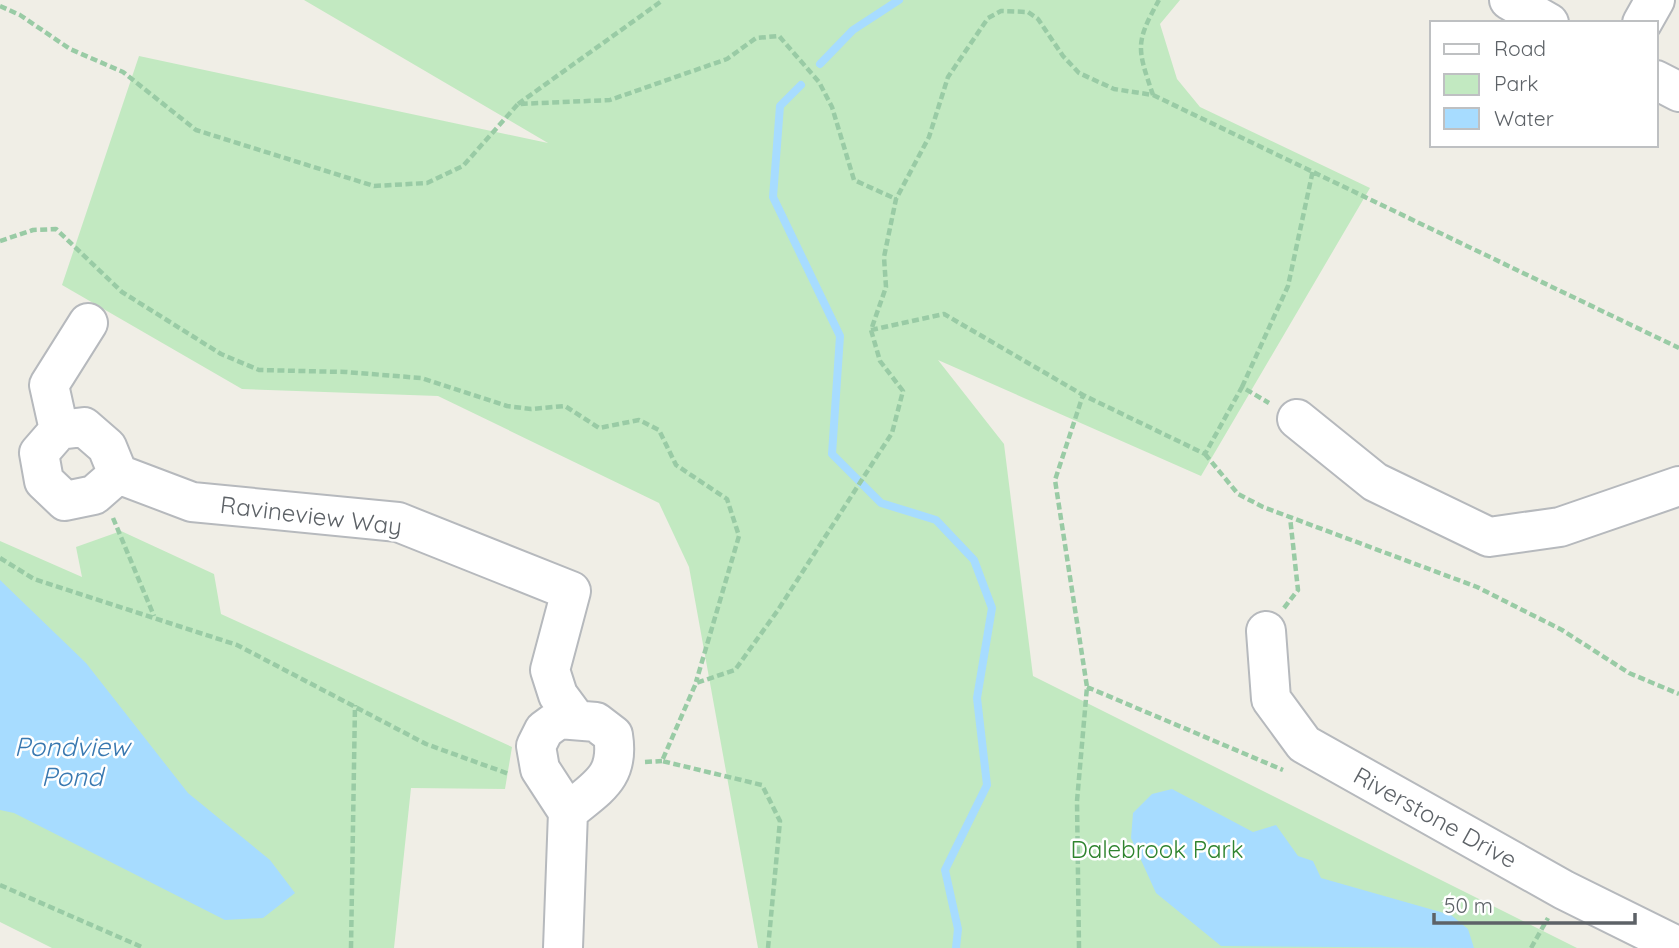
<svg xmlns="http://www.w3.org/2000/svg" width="1679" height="948" font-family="Quicksand,sans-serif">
	<rect width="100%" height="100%" fill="#f0eee6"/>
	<path fill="#c2e9c1" d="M304,0H1180L1160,24L1177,79L1200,107L1370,188L1201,476L938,360L1004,444L1033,676L1577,948H758L689,567L659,503L438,396L242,389L62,285L139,56L548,143Z
		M121,531L214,574L221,614L512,747L505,789L411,788L394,948H52L0,922V541L82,577L76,547Z"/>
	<path fill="#a7dcff" d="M0,580L86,663L188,793L270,860L295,893L263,918L225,920L14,813L0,810Z
		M1172,789L1253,832L1276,825L1298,856L1313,861L1321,878L1451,915L1468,929L1474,948L1221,946L1156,893L1131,838L1133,813L1152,794Z"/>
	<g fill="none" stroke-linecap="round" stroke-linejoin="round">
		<path stroke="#a7dcff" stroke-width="8" d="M820,64L853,30L899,0
			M801,85L780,106L773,197L840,336L832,454L881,503L936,520L974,560L992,608L977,698L987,785L945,870L958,929L956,948"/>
		<g stroke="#b6b9bd" stroke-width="42">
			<path id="minor" d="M1509,0L1549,23
				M1642,23L1655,0
				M1656,80L1679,92
				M1297,419L1375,482L1489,537L1560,527L1679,486
				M84,427L107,447L118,474L94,495L65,501L44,481L39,453L59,430Z
				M59,430L49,385L88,323
				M118,474L192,502L398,522L571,591L550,670L558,695L575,718
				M1266,631L1271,699L1304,744L1564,890L1679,947
				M563,948L568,812L540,769L536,746L544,730L559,719L596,722L613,735C620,778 597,787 568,812"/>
		</g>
		<path stroke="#99cba5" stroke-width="4.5" stroke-dasharray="7 3.5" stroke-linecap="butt" d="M0,6L20,15L70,49L123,72L196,130L374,186L427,183L463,166L518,104L610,100L727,59L756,38L779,36L819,82L832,107L854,180L896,199
			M1153,95L1679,348
			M518,104L663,0
			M0,241L33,230L56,229L122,292L221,354L259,370L346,372L421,378L507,406L531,409L565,406L599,428L639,420L659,430L676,465L727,499L739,536L696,682
			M871,330L944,314L1083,395
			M1242,387L1288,286L1313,170
			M1205,454L1238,494L1263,507L1477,587L1562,630L1629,673L1679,694
			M113,518L154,616
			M0,558L34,579L237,645L426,744L509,774
			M1284,608L1298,590L1290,517
			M1087,687L1283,770
			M645,762L662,761
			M0,885L144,948
			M351,948L355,705
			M768,948L780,821L762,785L662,761L696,683L735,670L778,610L892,433L903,391L880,361L871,330L886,287L884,257L896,199L929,137L948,77L988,18L1001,11L1028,12L1038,19L1063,56L1079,73L1114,89L1153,95C1137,48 1135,43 1159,0
			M1079,948L1077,801L1087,687L1055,480L1083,395L1205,454L1242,387L1269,403
			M1531,948L1548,918"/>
		<use href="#minor" stroke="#fff" stroke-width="38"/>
	</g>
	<g text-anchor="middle" stroke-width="5" stroke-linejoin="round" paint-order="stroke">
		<g font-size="24" fill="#5d6267" stroke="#fff">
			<text transform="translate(311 516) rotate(7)" y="8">Ravineview Way</text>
			<text transform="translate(1435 818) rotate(29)" y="8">Riverstone Drive</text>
		</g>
		<g font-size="24" fill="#2f842f" stroke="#fff">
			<text x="1157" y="858">Dalebrook Park</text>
		</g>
		<g font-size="26" font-style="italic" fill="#3978b0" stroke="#fff">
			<text x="72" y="756">Pondview<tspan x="72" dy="30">Pond</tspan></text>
		</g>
	</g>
	<rect x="1430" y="21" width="228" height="126" fill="#ffffff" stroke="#bec0c2" stroke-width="2"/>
	<rect x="1444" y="44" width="35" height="10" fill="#ffffff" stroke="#bec0c2" stroke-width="2"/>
	<text x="1494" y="56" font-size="21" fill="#5d6267">Road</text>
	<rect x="1444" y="74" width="35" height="21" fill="#c2e9c1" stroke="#bec0c2" stroke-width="2"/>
	<text x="1494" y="91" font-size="21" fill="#5d6267">Park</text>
	<rect x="1444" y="108" width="35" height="21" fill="#a7dcff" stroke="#bec0c2" stroke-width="2"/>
	<text x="1494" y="126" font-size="21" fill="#5d6267">Water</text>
	<path d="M1434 913v10h201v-10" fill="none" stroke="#5d6267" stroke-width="3.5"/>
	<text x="1444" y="913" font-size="21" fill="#5d6267" stroke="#ffffff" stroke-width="5" paint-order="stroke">50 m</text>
</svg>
